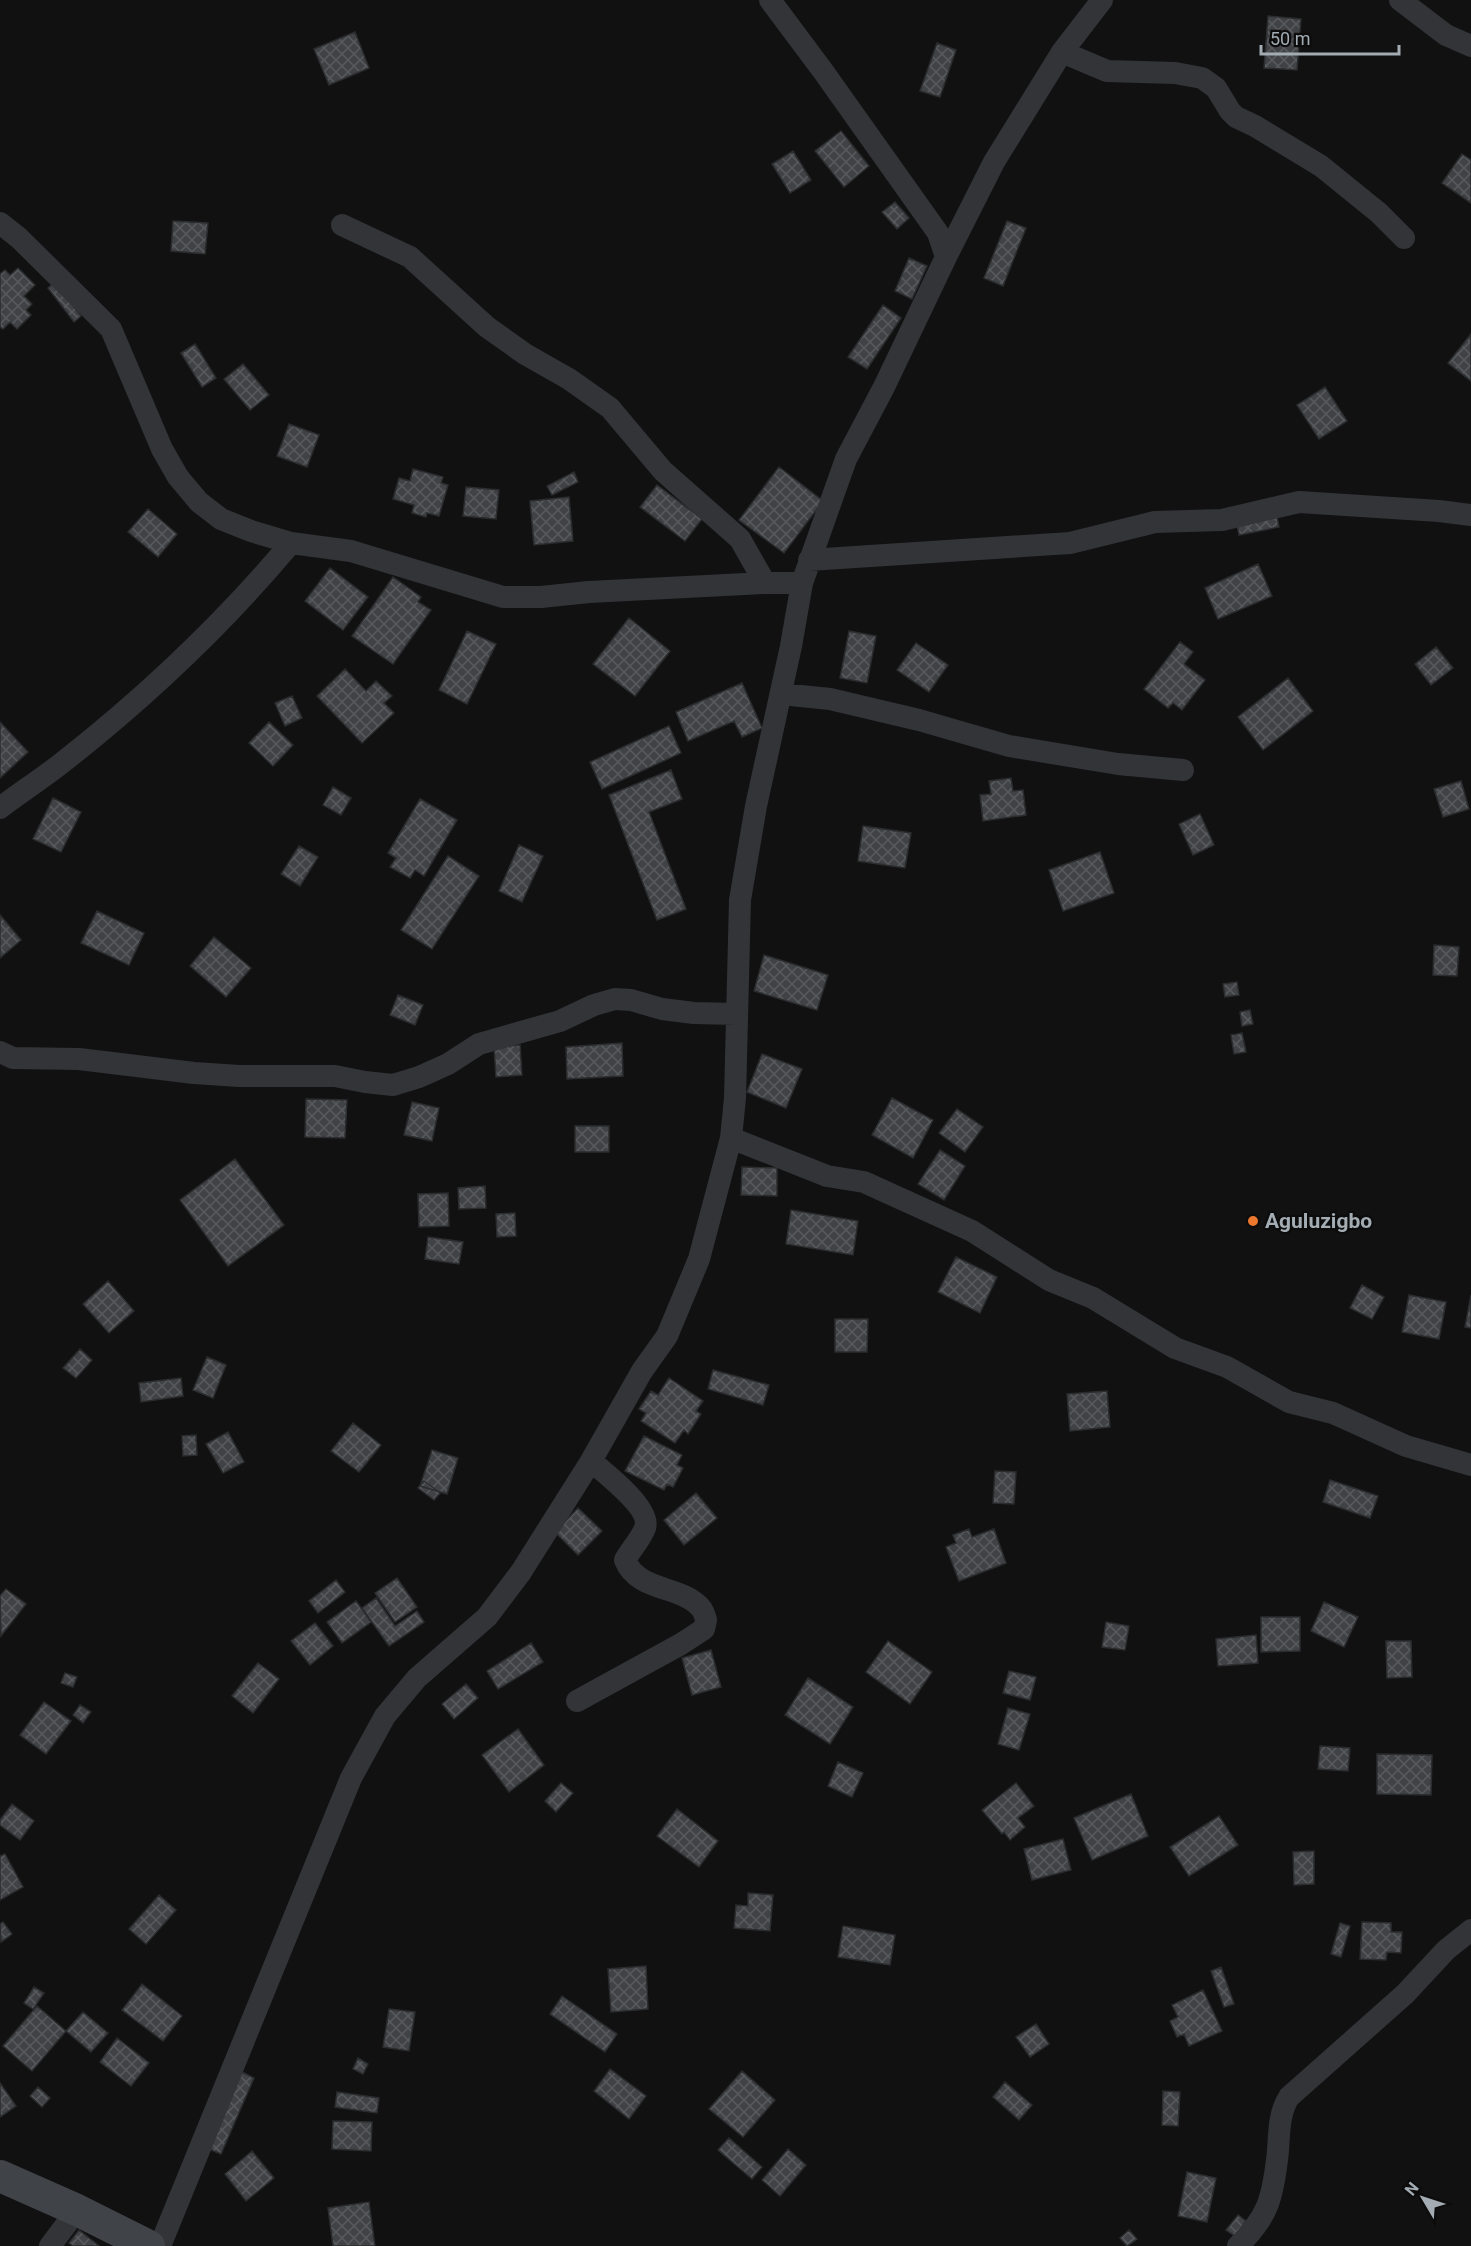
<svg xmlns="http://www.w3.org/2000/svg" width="1471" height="2246" font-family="Roboto,sans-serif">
	<defs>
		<pattern id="building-cross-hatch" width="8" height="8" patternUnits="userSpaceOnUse" patternTransform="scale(1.5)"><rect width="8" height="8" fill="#404245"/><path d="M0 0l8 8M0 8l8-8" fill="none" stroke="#585b5d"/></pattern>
	</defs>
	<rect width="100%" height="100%" fill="#111112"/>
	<path fill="url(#building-cross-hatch)" stroke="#2b2c2e" stroke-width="1.5" d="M1268,16L1301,19L1297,70L1264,68Z
		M355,32L369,68L329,85L314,49Z
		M937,43L956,50L940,97L920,91Z
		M841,131L869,166L844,187L815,151Z
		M793,151L811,180L790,193L772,164Z
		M1462,154L1471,160V203L1442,183Z
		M895,202L909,218L897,229L882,212Z
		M173,221L208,223L205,254L171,251Z
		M1007,221L1026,228L1003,286L984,278Z
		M909,258L927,266L912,299L895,291Z
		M18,268L35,285L24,296L32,304L26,310L31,315L17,329L10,322L3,329L0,327V274L5,270L10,275Z
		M55,282L81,316L74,322L48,288Z
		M883,305L901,318L867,369L848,357Z
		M1471,334V381L1448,363Z
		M195,344L216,378L202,387L181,353Z
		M243,364L269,395L250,410L224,379Z
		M1325,387L1347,421L1319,439L1297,405Z
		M289,424L319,435L307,467L277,456Z
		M779,467L823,501L784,553L739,520Z
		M413,469L443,477L441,483L448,485L439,516L427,513L426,517L412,513L414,505L393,499L399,478L410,481Z
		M574,472L578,482L552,495L547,486Z
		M657,485L702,519L685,541L640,507Z
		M466,487L499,490L496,519L463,516Z
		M569,497L573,541L534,545L530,501Z
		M148,509L177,534L158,557L128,532Z
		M1277,517L1279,527L1239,535L1237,525Z
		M1258,564L1272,596L1218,619L1205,588Z
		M330,568L368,597L343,630L305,601Z
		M393,577L421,597L418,602L431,610L393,664L352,636Z
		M629,618L670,651L635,696L593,664Z
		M467,631L496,644L467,704L439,690Z
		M849,631L876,636L867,683L840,678Z
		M1180,642L1193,652L1184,664L1205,680L1182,710L1173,703L1168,708L1144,689Z
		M916,643L948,665L929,692L897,670Z
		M1436,647L1453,668L1431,685L1415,664Z
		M345,669L366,691L376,681L392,696L384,703L394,713L362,743L317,696Z
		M1288,678L1313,711L1263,750L1238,717Z
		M742,683L762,728L742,737L734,721L688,741L676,712Z
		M292,696L302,718L285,726L275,703Z
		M0,722L28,752L0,778Z
		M269,722L293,745L273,766L249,743Z
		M669,726L681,753L602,789L590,762Z
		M671,770L682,799L649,812L686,909L657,920L609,795Z
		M1011,778L1013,791L1023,790L1026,815L983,821L980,795L991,794L989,781Z
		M1461,781L1469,809L1443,817L1434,789Z
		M333,787L351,798L341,815L323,805Z
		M53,798L81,812L61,852L33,839Z
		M420,799L457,820L424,876L415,870L410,878L390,867L396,858L388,853Z
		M1200,814L1214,845L1193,855L1179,824Z
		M863,826L911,833L905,868L858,861Z
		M519,845L543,856L522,902L499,891Z
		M299,846L318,857L300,886L281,874Z
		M1100,852L1114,893L1063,911L1049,870Z
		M448,856L479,876L432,949L401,930Z
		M97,911L144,933L129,965L81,943Z
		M0,915L21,940L0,958Z
		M214,937L251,968L226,997L190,966Z
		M1434,945L1459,947L1457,976L1433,975Z
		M764,955L828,975L817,1010L754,991Z
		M1237,982L1239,995L1225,997L1223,984Z
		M398,995L423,1005L415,1025L390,1015Z
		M1250,1010L1253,1024L1242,1026L1240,1012Z
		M1242,1033L1246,1052L1234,1054L1231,1035Z
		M622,1043L623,1076L567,1079L566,1047Z
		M520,1045L522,1075L496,1077L494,1047Z
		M762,1054L802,1069L786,1108L747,1092Z
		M892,1098L933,1120L913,1158L872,1135Z
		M306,1099L347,1100L345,1138L305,1137Z
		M412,1102L439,1108L432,1141L404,1135Z
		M957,1109L983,1127L965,1152L939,1133Z
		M575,1126H609V1152H575Z
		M940,1150L965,1166L944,1200L918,1184Z
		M235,1159L284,1225L228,1266L180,1200Z
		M742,1167L777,1168V1196L741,1195Z
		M485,1186L486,1208L459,1209L458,1188Z
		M448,1193L449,1226L419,1227L418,1194Z
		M791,1210L858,1221L853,1255L786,1244Z
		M515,1213L516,1236L497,1237L496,1214Z
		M428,1237L463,1242L459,1264L425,1259Z
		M956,1257L997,1277L980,1313L938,1292Z
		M108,1281L134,1311L109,1333L83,1304Z
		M1362,1285L1384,1297L1372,1319L1350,1308Z
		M1409,1295L1446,1302L1439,1339L1402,1332Z
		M1471,1295V1328L1465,1327Z
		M835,1319H868L867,1352H835Z
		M80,1349L92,1360L76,1378L63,1368Z
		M207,1357L226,1365L213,1398L193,1390Z
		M713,1370L769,1385L763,1405L708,1389Z
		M181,1378L183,1396L141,1402L139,1383Z
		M669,1378L703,1401L696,1411L701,1414L688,1434L684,1430L675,1443L641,1421L646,1413L639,1409L651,1391L658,1395Z
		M1107,1391L1110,1427L1070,1431L1067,1394Z
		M353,1423L381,1445L359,1472L331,1451Z
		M228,1432L244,1462L223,1473L206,1444Z
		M196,1435L197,1455L183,1456L182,1436Z
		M644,1436L682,1455L677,1465L683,1468L673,1487L667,1484L664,1490L625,1471Z
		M432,1450L458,1458L447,1494L420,1486Z
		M995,1471L1016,1472L1014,1504L993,1503Z
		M1330,1480L1378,1496L1370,1518L1323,1502Z
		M424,1481L440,1493L434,1500L418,1488Z
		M696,1493L717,1518L684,1545L664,1520Z
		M578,1508L602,1531L578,1555L555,1532Z
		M969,1529L972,1537L994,1529L1006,1563L959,1581L946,1547L956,1543L953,1535Z
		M397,1578L417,1607L395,1622L375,1593Z
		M336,1580L345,1592L318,1613L309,1601Z
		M6,1589L26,1604L1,1636L0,1596Z
		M376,1598L395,1626L417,1611L424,1622L389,1646L362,1608Z
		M356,1601L371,1622L342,1643L327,1622Z
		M1324,1602L1358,1617L1344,1647L1311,1631Z
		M1261,1617H1300V1651L1261,1652Z
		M1106,1622L1129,1626L1125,1650L1102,1647Z
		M315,1623L333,1646L310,1665L291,1641Z
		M1256,1635L1258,1663L1218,1666L1216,1639Z
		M888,1641L932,1672L910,1704L866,1672Z
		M1386,1641H1411L1412,1677L1387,1678Z
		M531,1643L543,1662L498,1689L487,1671Z
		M711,1650L721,1687L692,1695L682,1658Z
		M258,1663L279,1679L253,1713L232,1696Z
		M1009,1671L1036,1677L1030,1700L1003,1693Z
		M65,1673L77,1677L73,1687L61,1683Z
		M808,1678L853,1707L830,1744L785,1715Z
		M466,1684L478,1698L454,1719L442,1704Z
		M44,1702L71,1721L46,1754L20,1735Z
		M80,1705L91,1712L83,1723L73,1715Z
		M1008,1708L1030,1714L1019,1750L998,1744Z
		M518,1729L544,1765L509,1792L482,1755Z
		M1320,1746L1350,1748L1348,1771L1318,1769Z
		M1377,1754L1432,1755L1431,1795L1377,1794Z
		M838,1762L863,1773L852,1797L828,1786Z
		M561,1783L573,1793L556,1812L545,1801Z
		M1016,1783L1034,1806L1018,1818L1025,1827L1010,1840L1004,1832L1002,1834L982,1810Z
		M1131,1794L1148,1836L1092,1860L1074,1818Z
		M12,1804L34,1821L20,1840L0,1825V1820Z
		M677,1809L718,1841L699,1867L657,1836Z
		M1219,1816L1238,1845L1189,1876L1170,1847Z
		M1063,1839L1071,1870L1032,1880L1024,1849Z
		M1314,1851V1884L1294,1885L1293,1852Z
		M5,1854L23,1887L0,1900V1856Z
		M748,1893L773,1895L770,1931L734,1928L736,1905L748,1906Z
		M159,1895L176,1910L146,1944L129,1929Z
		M3,1922L12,1934L1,1942L0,1924Z
		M1362,1922L1391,1923V1932H1402L1401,1953L1387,1952L1386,1960L1360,1959Z
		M1340,1923L1350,1926L1341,1957L1331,1954Z
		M843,1926L895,1935L890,1965L838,1957Z
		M646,1966L648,2009L611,2012L608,1969Z
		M1221,1967L1234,2004L1224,2007L1211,1971Z
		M142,1984L182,2016L163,2041L122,2010Z
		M34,1987L44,1993L33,2009L24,2003Z
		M1203,1990L1222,2031L1189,2046L1184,2034L1177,2037L1170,2021L1178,2017L1172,2005Z
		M562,1996L617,2034L605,2052L550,2014Z
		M37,2006L66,2031L32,2071L3,2046Z
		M389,2009L415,2012L409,2051L383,2047Z
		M83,2012L108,2033L91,2052L66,2031Z
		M1036,2024L1049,2044L1030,2057L1016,2037Z
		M117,2038L149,2063L131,2086L100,2062Z
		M358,2058L368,2064L363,2074L353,2069Z
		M610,2069L646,2096L629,2119L594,2091Z
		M742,2071L775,2100L743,2137L709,2109Z
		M242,2072L254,2078L221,2154L209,2149Z
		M1005,2082L1032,2105L1019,2120L993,2097Z
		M0,2083L16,2106L0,2117Z
		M38,2087L50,2098L42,2107L30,2096Z
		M1163,2091L1180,2092L1178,2126L1162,2125Z
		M337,2092L379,2098L377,2113L335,2107Z
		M333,2121L372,2122L371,2151L332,2149Z
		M729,2138L762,2167L752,2179L718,2150Z
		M788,2149L806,2165L780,2196L762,2180Z
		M252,2151L274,2178L246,2201L225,2174Z
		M1187,2172L1216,2178L1207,2222L1178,2216Z
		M369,2202L375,2246H333L328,2208Z
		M1238,2215L1246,2221L1235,2236L1226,2230Z
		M79,2230L99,2246H73L69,2243Z
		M1129,2230L1137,2239L1127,2246L1120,2238Z"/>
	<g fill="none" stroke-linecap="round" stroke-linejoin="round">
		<path stroke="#323437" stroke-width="22" d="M1400,0L1446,35L1471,46
			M1062,52L1107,71L1175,73L1202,78L1216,88L1230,111L1236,117L1255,126L1321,166L1379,213L1404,238
			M0,223L19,238L111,329L162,449L178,477L199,502L221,519L251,531L291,543L351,551L503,597H541L589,592L765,583H802
			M342,225L410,257L487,327L525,354L569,379L610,408L663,471L740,539L765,583
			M946,257L994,162L1062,52L1102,0
			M809,560L1070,543L1155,522L1222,520L1299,502L1439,511L1471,515
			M781,694L830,699L919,720L1009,746L1118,764L1183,770
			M0,808C21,792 43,778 63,762C147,696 223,624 291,543
			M0,1052L13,1058L79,1059L194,1073L239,1076H335L365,1082L393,1085L419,1077L448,1064L479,1044L560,1021L594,1005L615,999L631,1000L662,1009L694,1013L737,1014
			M731,1138L827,1176L864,1182L972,1231L1049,1280L1093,1298L1175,1348L1227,1367L1289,1402L1333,1413L1406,1446L1471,1465
			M577,1701L681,1644L704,1629L706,1620C705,1616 703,1610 700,1607C680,1585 638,1592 625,1560C631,1549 641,1539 645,1528C652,1509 605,1473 591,1461
			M50,2246L77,2210
			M160,2246L351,1778L385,1716L417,1678L487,1617L521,1572L591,1461L642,1371L667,1336L699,1259L731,1138L735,1098L740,900L756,806L791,646L802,583L846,459L884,387L946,257L938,233L823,71L770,0
			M1238,2246C1267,2217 1272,2201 1277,2160C1280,2138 1277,2116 1289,2097L1405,1994L1446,1950L1471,1930"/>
		<path stroke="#404347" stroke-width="32" d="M0,2176L77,2210L149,2246"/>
	</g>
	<circle fill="#ec782f" stroke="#0c0c0d" stroke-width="2" cx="1253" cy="1221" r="6"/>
	<g text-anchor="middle" stroke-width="4.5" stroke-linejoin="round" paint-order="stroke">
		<g font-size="21" font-weight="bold" fill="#a2acb2" stroke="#0c0c0d" text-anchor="start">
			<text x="1265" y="1228">Aguluzigbo</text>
		</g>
	</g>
	<g transform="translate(1423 2198) rotate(309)" stroke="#0c0c0d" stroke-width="4.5" paint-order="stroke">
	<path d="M0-4.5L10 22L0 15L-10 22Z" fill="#a2acb2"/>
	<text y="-9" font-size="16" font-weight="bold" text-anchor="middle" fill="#a2acb2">N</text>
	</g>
	<path d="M1261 45v9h138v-9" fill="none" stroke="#a2acb2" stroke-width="3"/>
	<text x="1270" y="45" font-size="18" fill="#a2acb2" stroke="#0c0c0d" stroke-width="4.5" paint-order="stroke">50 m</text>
</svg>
